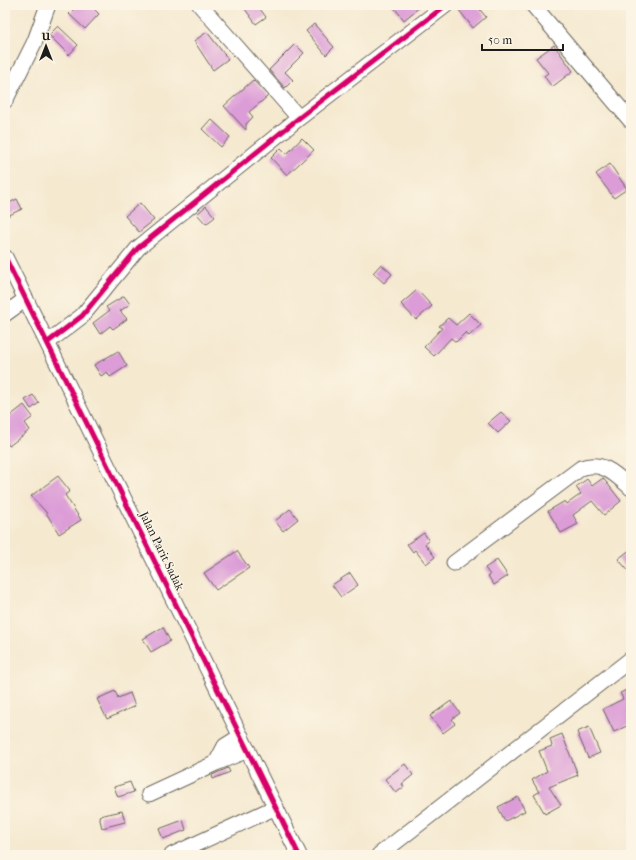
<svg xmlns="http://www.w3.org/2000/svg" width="636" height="860" font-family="'IM FELL French Canon',serif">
	<rect width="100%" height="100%" fill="#fcf5e5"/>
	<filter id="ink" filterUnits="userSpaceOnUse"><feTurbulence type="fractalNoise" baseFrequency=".025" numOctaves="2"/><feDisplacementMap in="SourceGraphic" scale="8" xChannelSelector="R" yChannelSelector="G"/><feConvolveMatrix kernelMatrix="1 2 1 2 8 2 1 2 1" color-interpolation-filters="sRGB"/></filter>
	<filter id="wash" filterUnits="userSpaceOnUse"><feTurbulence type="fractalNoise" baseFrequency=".012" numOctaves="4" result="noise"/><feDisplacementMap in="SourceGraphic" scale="16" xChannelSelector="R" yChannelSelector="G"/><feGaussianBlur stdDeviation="0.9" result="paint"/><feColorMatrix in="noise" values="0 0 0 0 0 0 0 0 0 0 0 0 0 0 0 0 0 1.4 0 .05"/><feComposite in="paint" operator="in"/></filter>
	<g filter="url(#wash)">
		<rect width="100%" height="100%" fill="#f5e9d0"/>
		<g id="blocks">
			<path fill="#dc9cd7" d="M78,5H90L99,14L85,29L69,14Z
				M242,5H257L266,17L256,24Z
				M392,5H422L404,20Z
				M455,5H476L486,17L473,28Z
				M314,24L334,47L326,55L306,31Z
				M58,26L78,45L69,55L49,35Z
				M207,32L228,59L213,70L194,41Z
				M295,44L304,53L285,72L293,80L285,88L269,70Z
				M554,45L573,71L552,87L544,76L548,73L536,58Z
				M253,80L268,96L249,112L253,117L246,124V130L224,106Z
				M211,119L230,137L221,147L202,129Z
				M302,138L314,150L287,175L271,158L281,148L287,154Z
				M610,164L627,189L614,198L596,174Z
				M17,199L22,209L5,217V205Z
				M140,203L154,220L139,232L125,216Z
				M206,206L215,217L206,224L197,214Z
				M381,264L392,274L384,283L373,273Z
				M417,290L432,306L416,320L401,304Z
				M124,296L130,304L120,311L127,319L113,329L110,326L100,334L93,323L109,311L106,307Z
				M469,313L481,325L469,336L466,332L456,342L451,338L434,356L424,347L442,328L439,326L448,318L456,325Z
				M118,351L127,366L110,377L107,372L101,376L94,365Z
				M33,395L39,403L31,409L25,400Z
				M24,405L33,417L25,423L30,430L9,446L5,440V420Z
				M501,412L511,421L498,433L488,423Z
				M58,476L70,491L65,495L81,520L59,534L45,511L31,496Z
				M603,478L621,501L604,515L592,501L573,515L578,524L561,533L548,511L565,501L567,504L581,494L576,487L587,479L592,486Z
				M290,509L298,519L283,531L275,521Z
				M424,533L429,541L425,544L435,557L426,564L415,550L413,552L407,544Z
				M631,549V574L618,559Z
				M237,551L249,568L216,590L204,573Z
				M497,560L508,576L494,585L488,576L490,575L485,568Z
				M350,573L358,585L341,597L332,585Z
				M163,627L170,641L151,652L143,639Z
				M631,688V724L614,732L603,709L623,699L620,693Z
				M115,691L118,698L130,693L135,706L107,719L97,699Z
				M451,701L460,713L452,719L455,724L443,733L430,716Z
				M589,727L600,753L588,758L577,732Z
				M562,734L578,775L549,787L561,805L545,814L534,795L539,792L532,780L547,771L539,751L552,746L550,739Z
				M405,764L413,775L402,784L404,787L396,793L385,779Z
				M228,768L230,772L213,779L212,775Z
				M130,782L134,792L118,797L114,787Z
				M518,797L525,811L505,821L498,807Z
				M122,811L125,822L102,828L99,816Z
				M183,820L186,830L163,839L159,829Z"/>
		</g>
	</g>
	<g filter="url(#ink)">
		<use href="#blocks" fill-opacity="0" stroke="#68645b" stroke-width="1"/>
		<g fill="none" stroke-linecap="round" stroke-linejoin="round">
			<g stroke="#68645b" stroke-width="17">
				<path id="minor" d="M200,5L299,118
					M533,5L631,121
					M5,101L35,41L48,5
					M5,257L299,855
					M5,314L26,299
					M48,342L82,316L138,248L299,118L446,5
					M454,563L581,468C602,460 615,474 631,488
					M216,763L248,750
					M149,794L216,763L225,746L241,736
					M172,855L276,807
					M379,855L631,659"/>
			</g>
			<use href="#minor" stroke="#fff" stroke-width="15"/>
			<g stroke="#fcf5e5" stroke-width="8">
				<path id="cycleway" d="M5,257L299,855
					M48,342L82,316L138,248L299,118L446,5"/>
			</g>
			<use href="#cycleway" stroke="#d6006c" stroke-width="5"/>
		</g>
	</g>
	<g text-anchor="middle" stroke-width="3" stroke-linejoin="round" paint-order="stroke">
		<g font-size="12" fill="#1c1c1c" stroke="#fcf5e5">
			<text transform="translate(162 551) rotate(64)" y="4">Jalan Parit Sadak</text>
		</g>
	</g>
	<rect width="636" height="860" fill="none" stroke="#fcf5e5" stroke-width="20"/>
	<g transform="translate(46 46)" stroke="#fcf5e5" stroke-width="3" paint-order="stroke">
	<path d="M0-3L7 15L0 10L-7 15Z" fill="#1c1c1c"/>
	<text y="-6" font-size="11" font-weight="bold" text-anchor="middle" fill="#1c1c1c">U</text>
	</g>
	<path d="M482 44v6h81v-6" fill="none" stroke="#1c1c1c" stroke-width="2"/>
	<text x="488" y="44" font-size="12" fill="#1c1c1c" stroke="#fcf5e5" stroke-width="3" paint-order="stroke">50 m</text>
</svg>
